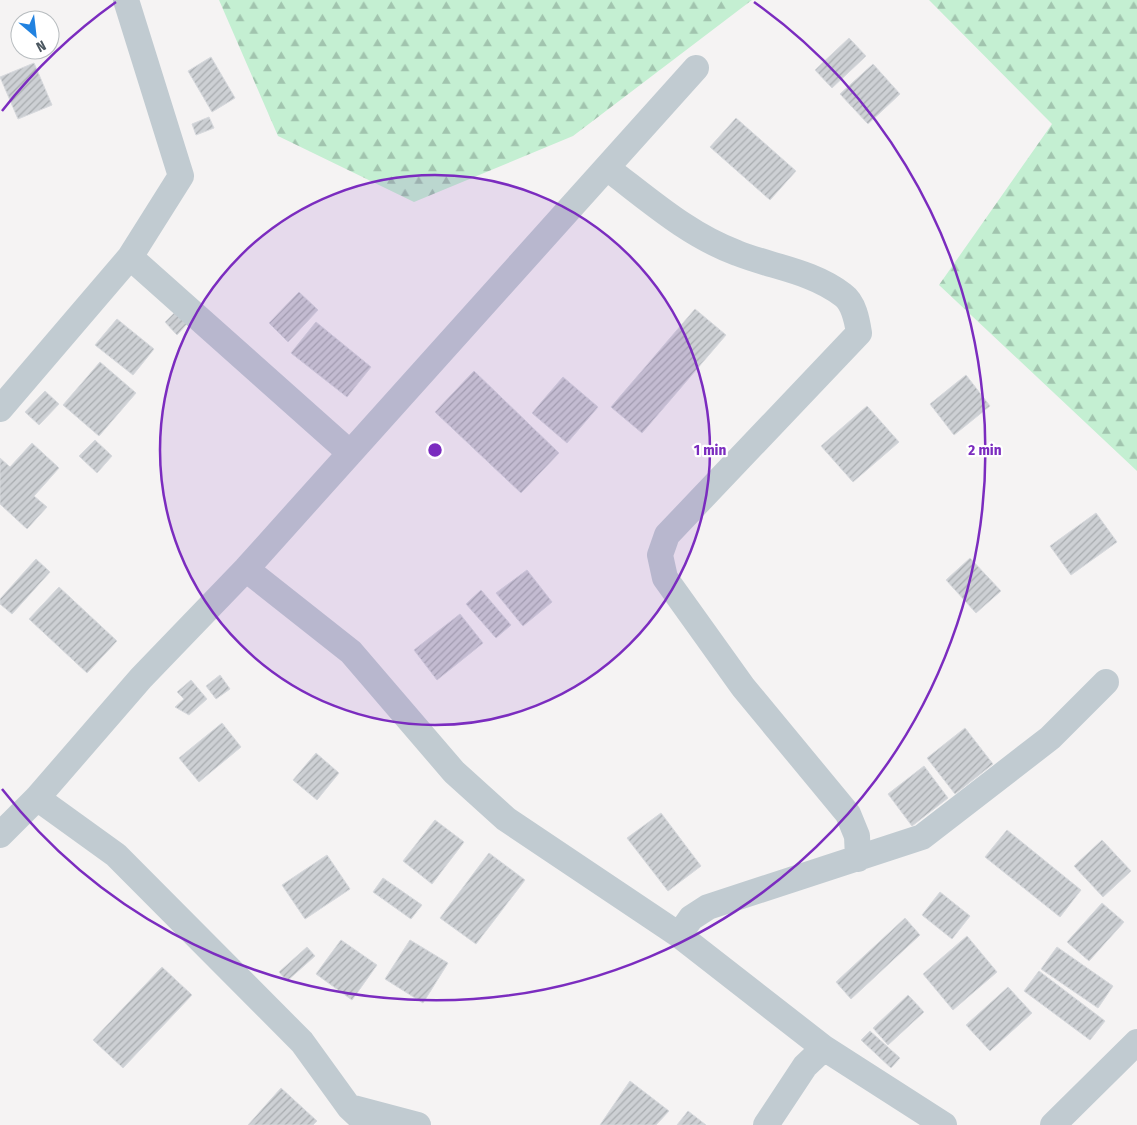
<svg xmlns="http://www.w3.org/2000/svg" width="1137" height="1125" font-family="'Fira Sans Condensed',sans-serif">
	<defs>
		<pattern id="forest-firs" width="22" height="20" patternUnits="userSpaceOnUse" patternTransform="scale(1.25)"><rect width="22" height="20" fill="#c4efd2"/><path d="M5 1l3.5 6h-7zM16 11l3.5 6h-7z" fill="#a1c4ae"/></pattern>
		<pattern id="building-hatch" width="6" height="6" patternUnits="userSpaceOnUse" patternTransform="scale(1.25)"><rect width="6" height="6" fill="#cdd0d4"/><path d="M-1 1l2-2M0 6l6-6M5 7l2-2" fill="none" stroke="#a8acaf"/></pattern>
	</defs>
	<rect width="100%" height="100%" fill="#f5f3f3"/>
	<path fill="url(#forest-firs)" d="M219,0H752L573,136L414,202L278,136Z
		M929,0H1137V471L939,285L1052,124Z"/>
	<path fill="url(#building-hatch)" stroke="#d7d9dd" d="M849,38L866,56L832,88L815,70Z
		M211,57L235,98L212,112L188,71Z
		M34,63L52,105L18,119L0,77Z
		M873,64L900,94L868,124L840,94Z
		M209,117L214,128L196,135L192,124Z
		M736,118L796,171L770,200L710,147Z
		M299,292L318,310L288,342L269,323Z
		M695,309L726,335L642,433L611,407Z
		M175,312L187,324L177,335L165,322Z
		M117,319L154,349L133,375L95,345Z
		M316,322L371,367L347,397L291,353Z
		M100,362L136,393L99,436L63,405Z
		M474,371L559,453L521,493L435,412Z
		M966,375L990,406L954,435L930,404Z
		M563,377L598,407L567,443L532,413Z
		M45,391L59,404L39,425L25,412Z
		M867,406L899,442L853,482L821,446Z
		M95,440L112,456L97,473L79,456Z
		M32,443L59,468L34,496L47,507L27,529L0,504V458L10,467Z
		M1096,513L1117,542L1071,575L1050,546Z
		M970,558L1001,591L976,613L946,580Z
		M36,559L50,572L12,614L0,604V599Z
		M527,570L552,602L523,626L496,593Z
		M59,587L117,641L87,673L29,619Z
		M481,590L511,625L496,638L466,604Z
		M460,614L483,643L437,680L414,650Z
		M220,675L230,689L216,699L206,686Z
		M191,680L207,699L189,715L175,707L184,699L177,692Z
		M222,723L241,747L199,782L179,758Z
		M965,728L993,764L955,794L927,758Z
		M316,753L339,773L317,800L293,780Z
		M924,766L948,798L912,826L888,794Z
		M661,813L701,866L668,891L627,838Z
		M435,820L464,842L432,884L403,861Z
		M1007,830L1081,890L1060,917L985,857Z
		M1102,840L1131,871L1103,897L1074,866Z
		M489,853L525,880L476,944L440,918Z
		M327,855L350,889L305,919L282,885Z
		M383,878L422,905L411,919L373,892Z
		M940,892L970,916L952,939L922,915Z
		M1102,903L1124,922L1089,961L1067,942Z
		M905,918L920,935L851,999L836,982Z
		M967,936L997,972L953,1010L923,974Z
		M341,940L377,965L352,1000L316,974Z
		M410,940L448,963L423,1003L385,979Z
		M307,947L315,956L287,981L279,972Z
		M1057,947L1113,986L1098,1008L1041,969Z
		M162,967L192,995L123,1068L93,1040Z
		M1039,971L1105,1021L1090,1040L1024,991Z
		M1008,987L1032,1013L990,1051L966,1025Z
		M908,995L924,1012L888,1045L873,1028Z
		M870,1031L900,1058L891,1068L861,1040Z
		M630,1081L669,1111L656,1125H600Z
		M281,1088L317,1121L313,1125H248Z
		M688,1111L706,1125H677Z"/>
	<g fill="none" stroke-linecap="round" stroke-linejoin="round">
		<path stroke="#c1cbd1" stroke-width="26" d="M607,168C648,199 688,235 737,253C772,267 812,271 843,295C854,303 857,320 859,333L667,535L660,555L665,578L743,687L848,814L857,836L858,859
			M130,257L350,453
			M0,409L130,257L181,176L126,0
			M246,569L351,652L454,772L506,819L679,935L824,1048L805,1066L766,1125
			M37,798L116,855L302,1042L349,1107L368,1125
			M0,835L37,798L141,678L246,569L696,68
			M679,935L691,918L708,907L922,837L1050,738L1106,682
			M824,1048L944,1125
			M350,1107L418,1125
			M1053,1125L1137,1042"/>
	</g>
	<circle cx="435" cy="450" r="275" fill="#7b2cbf" fill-opacity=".12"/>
	<g fill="none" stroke="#7b2cbf" stroke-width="2.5">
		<circle cx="435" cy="450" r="275"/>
		<path d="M2 111A550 550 0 0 1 116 2M754 2A550 550 0 1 1 2 789"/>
	</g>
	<circle cx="435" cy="450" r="8" fill="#7b2cbf" stroke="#fff" stroke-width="2.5"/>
	<g font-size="15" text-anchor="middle" font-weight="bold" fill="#7b2cbf" stroke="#fff" stroke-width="4.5" stroke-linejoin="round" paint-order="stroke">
		<text x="710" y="455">1 min</text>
		<text x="985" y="455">2 min</text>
	</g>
	<g transform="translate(35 35) rotate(152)"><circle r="24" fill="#ffffff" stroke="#b7bcbf"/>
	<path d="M0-4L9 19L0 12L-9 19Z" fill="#2182e0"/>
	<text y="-8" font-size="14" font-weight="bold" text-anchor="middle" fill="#4b5760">N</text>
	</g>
</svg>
